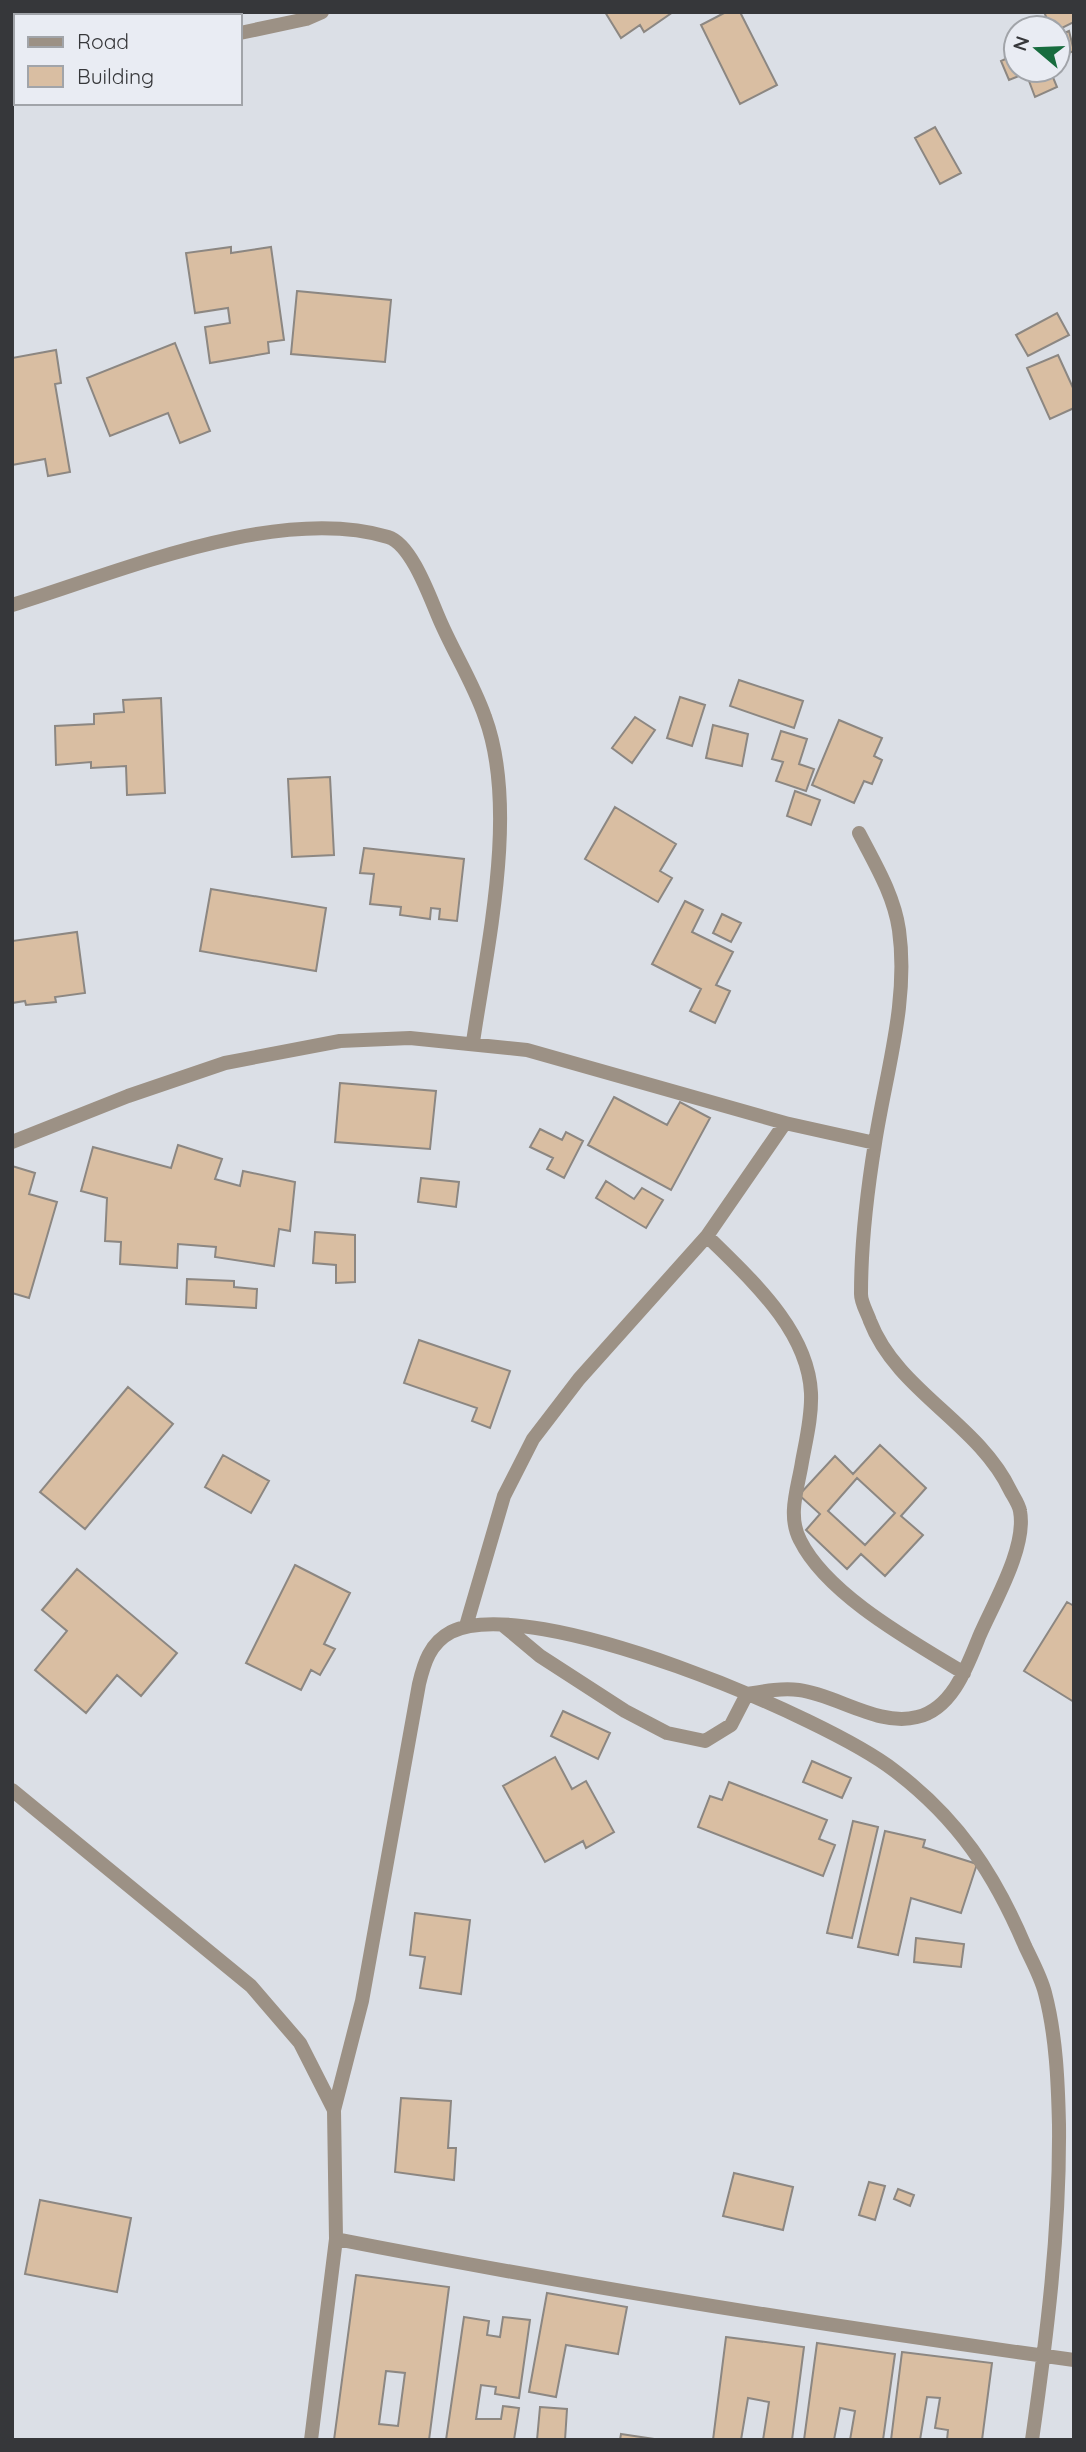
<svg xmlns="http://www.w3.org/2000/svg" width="1086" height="2452" font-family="Quicksand,sans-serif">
	<rect width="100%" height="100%" fill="#dbdfe6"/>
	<path fill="#d9bea2" stroke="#8c8782" stroke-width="2" fill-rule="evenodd" d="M605,12H673L644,32L640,25L621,38Z
		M726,12H740L777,85L740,104L701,25Z
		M1044,12H1074V22L1058,30L1051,28Z
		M1069,31L1074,51L1058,57V36Z
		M1016,54V70H1050L1057,87L1035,97L1026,73L1009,80L1001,61Z
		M935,127L961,173L940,184L915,138Z
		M231,247V253L271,247L284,340L268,342L269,353L210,363L205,327L230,323L228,308L195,313L186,253Z
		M297,291L391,300L385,362L291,354Z
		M1057,313L1069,335L1028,356L1016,335Z
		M175,343L210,431L180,443L168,413L110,436L87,378Z
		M56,350L61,383L55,384L70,472L48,476L45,459L12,465V358Z
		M1058,355L1074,390V408L1050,419L1027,368Z
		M739,680L803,701L794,728L730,706Z
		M680,697L705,705L692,746L667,738Z
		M161,698L165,793L127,795L126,766L91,768V762L56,765L55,726L94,724V714L124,712L123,700Z
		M635,717L655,730L632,763L612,748Z
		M839,720L882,738L874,756L882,760L872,784L864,781L854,803L812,785Z
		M713,725L748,734L742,766L706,758Z
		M781,731L807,739L799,764L814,769L806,791L776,781L783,762L772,759Z
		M330,777L334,855L292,857L288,779Z
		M795,791L820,800L811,825L787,816Z
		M615,807L676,844L660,871L672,878L658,902L585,859Z
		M364,848L464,859L457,921L439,919L440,909L431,908L430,919L400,915L401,907L370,904L374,874L360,873Z
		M211,889L326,908L316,971L200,951Z
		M685,901L703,910L692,932L733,952L716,985L730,991L715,1023L690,1011L701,989L652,964Z
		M722,914L741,923L731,942L713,933Z
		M77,932L85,993L55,997L56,1002L26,1005L25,1001L12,1003V941Z
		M340,1083L436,1091L430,1149L335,1142Z
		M614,1097L667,1125L680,1102L710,1118L671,1190L588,1145Z
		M540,1129L562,1140L566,1132L583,1141L564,1178L547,1169L553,1158L530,1147Z
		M178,1145L222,1159L215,1179L240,1186L243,1171L295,1182L290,1231L279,1229L274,1266L215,1257L216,1247L178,1244L177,1268L120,1264L121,1242L105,1241L107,1198L81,1191L93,1147L171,1168Z
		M12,1166L35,1173L29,1194L57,1202L29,1298L12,1293Z
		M421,1178L459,1182L456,1207L418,1202Z
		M606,1181L634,1199L642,1188L663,1200L646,1228L596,1198Z
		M315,1232L355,1235V1282L336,1283V1265L313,1263Z
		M187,1279L234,1281V1287L257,1289L256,1308L186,1304Z
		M419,1340L510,1371L490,1428L472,1421L477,1408L404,1383Z
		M128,1387L173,1424L85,1529L40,1492Z
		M880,1445L926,1488L901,1516L923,1535L885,1576L861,1554L847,1569L806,1530L820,1514L799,1495L835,1456L853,1474ZM857,1478L895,1513L865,1545L828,1511Z
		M223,1455L269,1481L251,1513L205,1487Z
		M295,1565L350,1593L324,1644L335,1649L320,1675L311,1670L301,1690L246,1663Z
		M77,1569L177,1653L141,1696L117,1675L86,1713L35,1670L67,1631L42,1610Z
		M1067,1602L1074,1606V1702L1024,1671Z
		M563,1711L610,1733L598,1759L551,1736Z
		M555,1757L572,1789L586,1781L614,1832L586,1848L583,1841L545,1862L503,1786Z
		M812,1761L851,1778L842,1798L803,1782Z
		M729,1782L827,1820L819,1839L835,1845L823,1876L698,1827L710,1796L722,1800Z
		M853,1821L878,1827L852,1938L827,1933Z
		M885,1831L925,1840L923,1847L977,1864L961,1913L911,1898L898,1955L858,1947Z
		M415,1913L470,1920L461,1994L420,1988L425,1957L410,1955Z
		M916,1938L964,1944L961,1967L914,1962Z
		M401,2098L451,2101L448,2148H456L454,2180L395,2172Z
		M734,2173L793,2187L783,2230L723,2216Z
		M869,2182L885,2186L875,2220L859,2215Z
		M898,2189L914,2195L910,2206L894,2199Z
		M40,2200L131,2218L117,2292L25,2274Z
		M356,2275L449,2287L429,2440H334ZM386,2371L405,2373L398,2426L379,2424Z
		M547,2293L627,2307L618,2354L566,2345L556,2397L529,2392Z
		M464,2317L489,2321L487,2335L500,2337L503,2317L530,2320L519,2398L495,2394L496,2387L481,2385L476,2419H501L503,2406L519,2408L514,2440H446Z
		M726,2337L804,2347L792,2440H763L769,2402L748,2398L741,2440H713Z
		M817,2343L895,2354L883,2440H850L855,2411L840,2408L834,2440H804Z
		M902,2352L992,2363L982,2440H947L948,2430L935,2428L940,2398L927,2397L920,2440H891Z
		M540,2407L567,2409L565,2440H537Z
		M621,2434L661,2440H620Z"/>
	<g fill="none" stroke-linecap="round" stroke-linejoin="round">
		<path stroke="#9c9185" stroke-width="14" d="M240,33L306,19L322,12
			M12,83L16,82
			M12,605C119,572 278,504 388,537C411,544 429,595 438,616C452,650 473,682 485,717C519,809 487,946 473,1042
			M12,1142L128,1096L225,1063L340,1041L410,1038L527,1050L785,1123L875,1143
			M707,1236C749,1278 808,1329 811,1393C812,1416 806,1440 802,1462C798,1488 787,1515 800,1540C827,1595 913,1642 964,1673
			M466,1626L504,1496L533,1439L579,1379L707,1236L785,1123
			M504,1626L540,1656L625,1711L667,1733L705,1741L731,1725L747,1694C765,1691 782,1688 799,1690C837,1695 879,1727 917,1717C952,1709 967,1667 979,1637C993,1604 1027,1548 1020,1511C1019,1504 1013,1496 1010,1490C978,1423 897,1391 870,1321C867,1312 861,1303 861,1294C861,1244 867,1192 875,1143C886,1072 909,1001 899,930C894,895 875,864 859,833
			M12,1790L251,1986L300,2043L334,2110L336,2239L311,2440
			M334,2110L362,2001L419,1684C424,1663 430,1643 451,1632C530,1592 826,1717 895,1771C958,1819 994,1873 1025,1946C1032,1961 1041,1977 1045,1993C1056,2035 1058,2081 1059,2125C1060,2231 1047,2335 1032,2440
			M336,2239C581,2287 827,2326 1074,2360"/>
	</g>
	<rect width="1086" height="2452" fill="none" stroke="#36373a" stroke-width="28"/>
	<rect x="14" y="14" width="228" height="91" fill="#e9ecf3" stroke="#a1a4a9" stroke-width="2"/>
	<rect x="28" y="37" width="35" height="10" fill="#9c9185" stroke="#a1a4a9" stroke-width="2"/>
	<text x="77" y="49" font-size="21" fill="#36373a">Road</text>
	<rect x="28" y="66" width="35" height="21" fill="#d9bea2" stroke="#a1a4a9" stroke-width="2"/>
	<text x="77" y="84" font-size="21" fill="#36373a">Building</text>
	<g transform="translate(1037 49) rotate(289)"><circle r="33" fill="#e9ecf3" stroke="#a1a4a9" stroke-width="2"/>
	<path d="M0-5L12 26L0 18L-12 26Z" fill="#176c3e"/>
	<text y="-10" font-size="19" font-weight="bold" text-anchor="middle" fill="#36373a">N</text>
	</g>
</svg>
